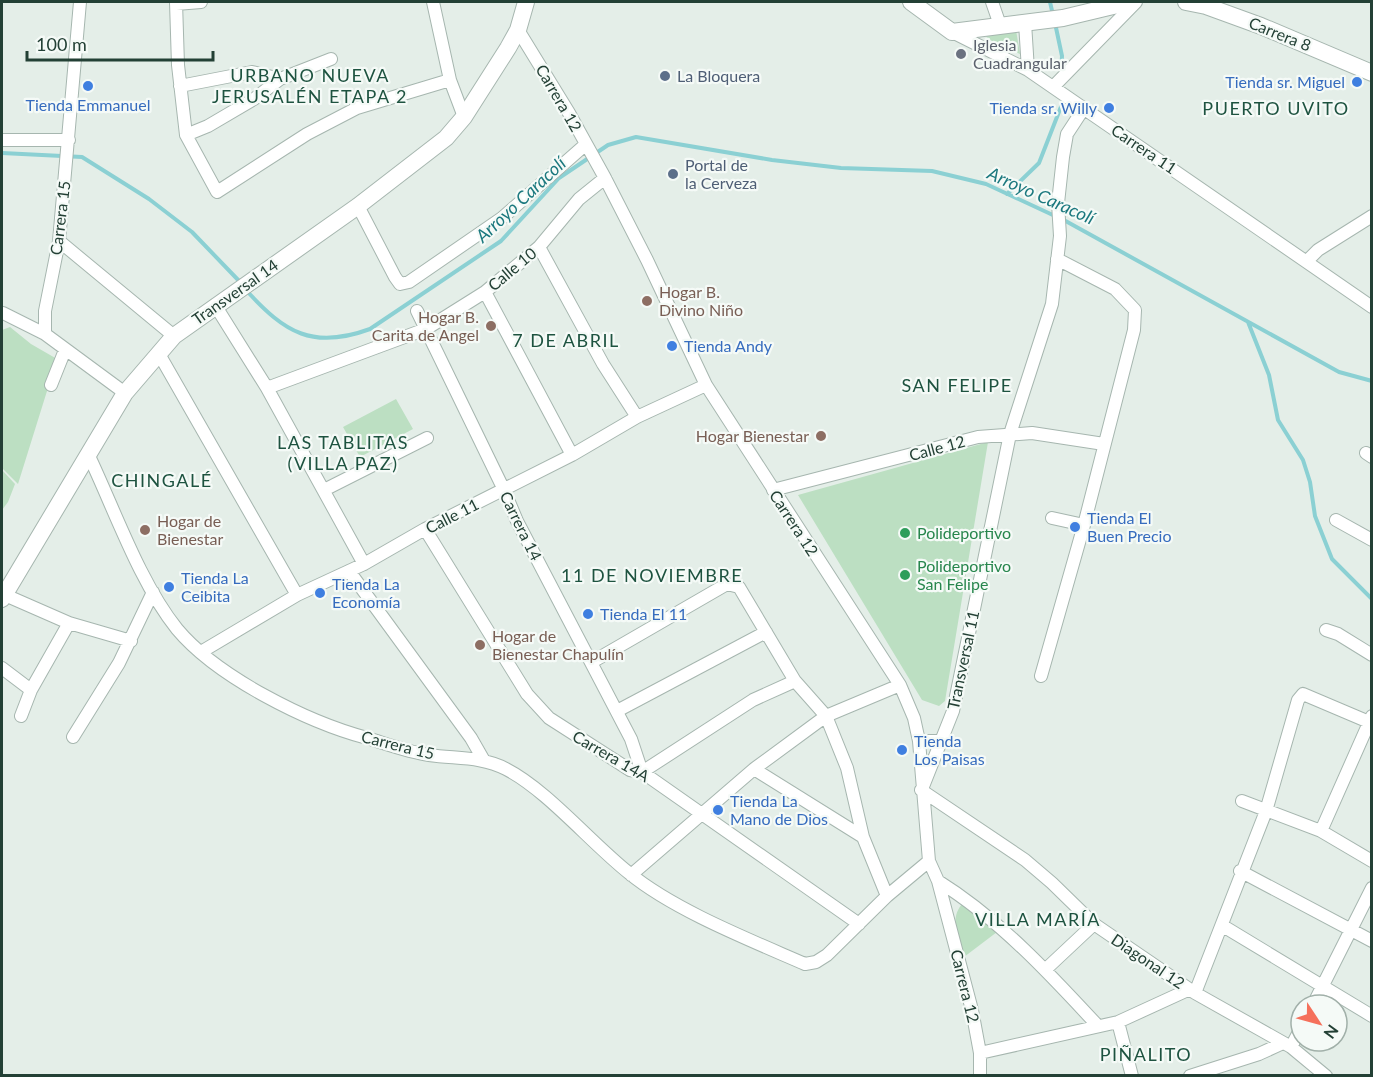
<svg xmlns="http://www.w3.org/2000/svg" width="1373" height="1077" font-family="Lato,sans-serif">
	<rect width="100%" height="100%" fill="#e4eee8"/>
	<path fill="#bcdfc2" d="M1016,30L1020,54L988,39L985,35Z
		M10,327L31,344L57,359L18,484L2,468V330Z
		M396,399L413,429L360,457L343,427Z
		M988,442L945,701L939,706L922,700L798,495Z
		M2,470L15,484L8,502L2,510Z
		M963,903L997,932L964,957C959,938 948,919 963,903Z"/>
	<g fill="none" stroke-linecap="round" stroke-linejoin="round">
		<path stroke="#8bd0d3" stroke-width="4" d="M1050,2L1053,15
			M1055,23L1062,56L1061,74
			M2,153L82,157L149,199L192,232L242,284
			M1007,194L1039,163L1064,99
			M1062,219L1339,372L1372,381
			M246,290C285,333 313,350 370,329L501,241L559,178L608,145L636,137L772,160L841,168L932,171L986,184L1055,216
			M1248,322L1269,375L1278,420L1303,460L1310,482L1315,516L1332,559L1372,599"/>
		<g stroke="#a6b6af" stroke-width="14">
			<path id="minor" d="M80,2L59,241L45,311V334L125,393
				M176,2L178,65L186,135L217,192L307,134L357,108L450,80
				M433,2L450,80L464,117
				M992,2L1000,25
				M176,4L201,2
				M1025,23L1028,70
				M518,30L569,113L605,178L647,260L706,385L900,685L914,718L919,741L929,861L938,881L972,1010L980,1053V1076
				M952,32L1028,70L1372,307
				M180,86L252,72L280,79
				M1053,87L1136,2
				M186,135L208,126L254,99L280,79L331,59
				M2,140H69
				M358,206L395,277L400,284L409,282L502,218L585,145
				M59,241L174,336
				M539,247L603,364L637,417
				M1307,261L1318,250L1372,216
				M485,292L572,455
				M215,305L267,388L364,564
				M417,311L504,490L517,521L631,739L642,772L753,700L795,681
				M3,313L45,334
				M159,354L297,595
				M51,385L65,350
				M267,388L426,329L485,292L539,247L579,199L605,178
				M1366,453L1372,457
				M89,456C115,511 140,583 177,629C217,677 307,722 367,738C387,744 408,752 429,755C456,759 481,756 506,769C547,790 591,843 629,873C674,910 750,940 805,964L816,962L827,955L887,896L929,861
				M324,490L427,438
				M773,490L978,437L1032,433L1104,444
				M1052,518L1084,525
				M1336,520L1372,540
				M425,529L527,694L549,718L630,770L642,772L859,924
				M349,571L471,738L483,759
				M5,595L69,623L131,641
				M1326,630L1338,634L1372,655
				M201,652L297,595L364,564L425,529L572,455L637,417L706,385
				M592,662L727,584L739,587L795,681L826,716L847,768L863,837L887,896
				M2,668L31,690L69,623
				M1041,676L1084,525L1134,330L1135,310L1115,289L1057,259
				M617,711L766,632
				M21,716L31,690
				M73,737L119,663L153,592
				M919,741H943
				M754,769L863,837
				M922,789L953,711L1010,434L1052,304L1060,236L1058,203L1063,157L1067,134L1084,108
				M921,790L1025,860L1052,883L1094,924L1195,993L1291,1047L1326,1076
				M1242,801L1321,831L1372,861
				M1321,831L1372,716
				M1240,871L1372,941
				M631,875L754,769L826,716L900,685
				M938,881C999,919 1050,974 1098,1026
				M1223,926L1372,1016
				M1046,969L1094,924
				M1195,993L1266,811L1298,700L1303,694L1369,722
				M1313,1005L1372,888
				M1118,1022L1132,1076
				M1291,1047L1301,1028
				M980,1053L1118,1022L1190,989
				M1190,1076L1259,1054L1283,1043"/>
		</g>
		<g stroke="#a6b6af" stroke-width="18">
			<path id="tertiary" d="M911,2L952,32L1063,18L1130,2
				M1186,2L1206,6L1261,26L1372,73
				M2,599L125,393L174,336L358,206L446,138L464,117L508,48L518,30L526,2"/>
		</g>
		<use href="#minor" stroke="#fff" stroke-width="12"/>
		<use href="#tertiary" stroke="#fff" stroke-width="16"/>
	</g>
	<circle fill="#6b7280" stroke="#f5faf7" stroke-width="2" cx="961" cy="54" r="6"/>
	<g fill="#5c6f8a" stroke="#f5faf7" stroke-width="2">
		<circle cx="665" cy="76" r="6"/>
		<circle cx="673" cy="174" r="6"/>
	</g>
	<g fill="#3f7fe0" stroke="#f5faf7" stroke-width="2">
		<circle cx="1357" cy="82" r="6"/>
		<circle cx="88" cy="86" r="6"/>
		<circle cx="1109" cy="108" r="6"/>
		<circle cx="672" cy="346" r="6"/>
		<circle cx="1075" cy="527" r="6"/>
		<circle cx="169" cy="587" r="6"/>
		<circle cx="320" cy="593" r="6"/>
		<circle cx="588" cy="614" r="6"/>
		<circle cx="902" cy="750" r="6"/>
		<circle cx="718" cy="810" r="6"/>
	</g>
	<g fill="#8d6e63" stroke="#f5faf7" stroke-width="2">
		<circle cx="647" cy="301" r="6"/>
		<circle cx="491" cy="326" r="6"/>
		<circle cx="821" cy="436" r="6"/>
		<circle cx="145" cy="530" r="6"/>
		<circle cx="480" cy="645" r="6"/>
	</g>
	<g fill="#2e9e5b" stroke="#f5faf7" stroke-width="2">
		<circle cx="905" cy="533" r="6"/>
		<circle cx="905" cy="575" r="6"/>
	</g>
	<g text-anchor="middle" stroke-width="4.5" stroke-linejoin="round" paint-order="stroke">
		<g font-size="16" fill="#234035" stroke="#f5faf7">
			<text transform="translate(1280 34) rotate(22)" y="6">Carrera 8</text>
			<text transform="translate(559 98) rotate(60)" y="6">Carrera 12</text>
			<text transform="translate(1144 149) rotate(34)" y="6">Carrera 11</text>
			<text transform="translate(60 218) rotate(-83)" y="6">Carrera 15</text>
			<text transform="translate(512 269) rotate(-40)" y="6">Calle 10</text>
			<text transform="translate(235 292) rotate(-35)" y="6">Transversal 14</text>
			<text transform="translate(937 448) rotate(-15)" y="6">Calle 12</text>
			<text transform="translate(452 516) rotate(-27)" y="6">Calle 11</text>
			<text transform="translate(794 523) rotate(57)" y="6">Carrera 12</text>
			<text transform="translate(521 526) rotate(64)" y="6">Carrera 14</text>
			<text transform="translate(963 660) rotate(-78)" y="6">Transversal 11</text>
			<text transform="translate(398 745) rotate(14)" y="6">Carrera 15</text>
			<text transform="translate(611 756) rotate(30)" y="6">Carrera 14A</text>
			<text transform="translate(1148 961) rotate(34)" y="6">Diagonal 12</text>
			<text transform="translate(965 986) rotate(76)" y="6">Carrera 12</text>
		</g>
		<g font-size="16" fill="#5b616d" stroke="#f5faf7" text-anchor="start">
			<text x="973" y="51">Iglesia<tspan x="973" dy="18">Cuadrangular</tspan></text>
		</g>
		<g font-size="16" fill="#4e5e75" stroke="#f5faf7" text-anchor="start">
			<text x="677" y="82">La Bloquera</text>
			<text x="685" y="171">Portal de<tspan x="685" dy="18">la Cerveza</tspan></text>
		</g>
		<g font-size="16" fill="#366cbe" stroke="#f5faf7" text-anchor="start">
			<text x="1345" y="88" text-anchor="end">Tienda sr. Miguel</text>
			<text x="88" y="111" text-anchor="middle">Tienda Emmanuel</text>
			<text x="1097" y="114" text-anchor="end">Tienda sr. Willy</text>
			<text x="684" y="352">Tienda Andy</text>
			<text x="1087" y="524">Tienda El<tspan x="1087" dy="18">Buen Precio</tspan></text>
			<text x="181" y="584">Tienda La<tspan x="181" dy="18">Ceibita</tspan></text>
			<text x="332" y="590">Tienda La<tspan x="332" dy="18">Economía</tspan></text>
			<text x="600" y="620">Tienda El 11</text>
			<text x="914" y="747">Tienda<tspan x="914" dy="18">Los Paisas</tspan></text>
			<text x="730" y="807">Tienda La<tspan x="730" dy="18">Mano de Dios</tspan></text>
		</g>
		<g font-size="16" fill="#785e54" stroke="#f5faf7" text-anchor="start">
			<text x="659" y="298">Hogar B.<tspan x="659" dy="18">Divino Niño</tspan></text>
			<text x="479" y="323" text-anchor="end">Hogar B.<tspan x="479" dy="18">Carita de Angel</tspan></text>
			<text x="809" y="442" text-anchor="end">Hogar Bienestar</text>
			<text x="157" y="527">Hogar de<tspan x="157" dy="18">Bienestar</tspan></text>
			<text x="492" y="642">Hogar de<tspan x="492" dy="18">Bienestar Chapulín</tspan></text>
		</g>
		<g font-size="16" fill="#27864d" stroke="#f5faf7" text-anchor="start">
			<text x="917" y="539">Polideportivo</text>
			<text x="917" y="572">Polideportivo<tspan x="917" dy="18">San Felipe</tspan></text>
		</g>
		<g font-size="18" letter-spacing="1.5" fill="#1e5340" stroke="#f5faf7">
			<text x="310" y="82">URBANO NUEVA<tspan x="310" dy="21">JERUSALÉN ETAPA 2</tspan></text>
			<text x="1276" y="115">PUERTO UVITO</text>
			<text x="566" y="347">7 DE ABRIL</text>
			<text x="957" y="392">SAN FELIPE</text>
			<text x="343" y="449">LAS TABLITAS<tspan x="343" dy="21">(VILLA PAZ)</tspan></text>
			<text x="162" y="487">CHINGALÉ</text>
			<text x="652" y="582">11 DE NOVIEMBRE</text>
			<text x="1038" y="926">VILLA MARÍA</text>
			<text x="1146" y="1061">PIÑALITO</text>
		</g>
		<g font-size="18" font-style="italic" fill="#1b787e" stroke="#f5faf7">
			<text transform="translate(1041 196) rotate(24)" y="6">Arroyo Caracolí</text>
			<text transform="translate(521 200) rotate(-43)" y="6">Arroyo Caracolí</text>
		</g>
	</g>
	<rect width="1373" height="1077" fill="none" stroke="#234035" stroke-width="6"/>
	<g transform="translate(1319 1023) rotate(126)"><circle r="28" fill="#f5faf7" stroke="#a1b0a9" stroke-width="1.5"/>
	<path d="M0-4.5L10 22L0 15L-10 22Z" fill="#f5705b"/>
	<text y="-9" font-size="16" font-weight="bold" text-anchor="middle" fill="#234035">N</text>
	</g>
	<path d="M27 51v9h186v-9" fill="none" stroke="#234035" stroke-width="3"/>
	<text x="36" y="51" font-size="18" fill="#234035" stroke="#f5faf7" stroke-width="4.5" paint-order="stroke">100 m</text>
</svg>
